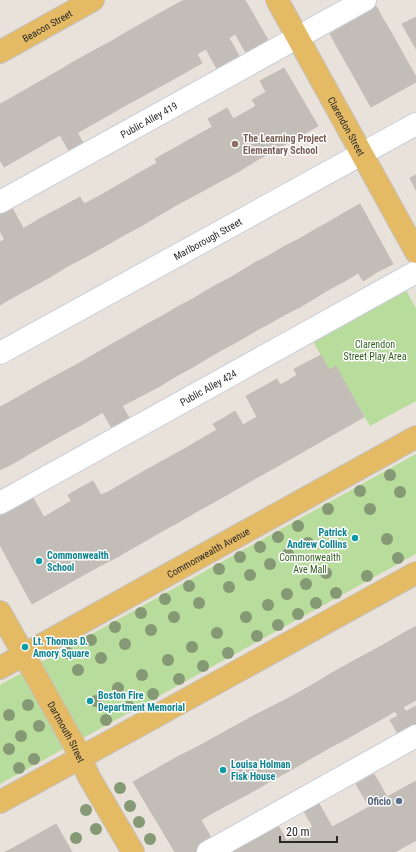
<svg xmlns="http://www.w3.org/2000/svg" width="416" height="852" font-family="'Roboto Condensed',sans-serif">
	<rect width="100%" height="100%" fill="#e9e2db"/>
	<path fill="#b7dc9b" d="M404,287L416,308V401L370,426L336,367L329,370L311,338Z
		M416,454V554L0,784V685Z"/>
	<path fill="#c2bdb6" stroke="#c4bdb5" d="M184,0H191L231,70L221,76L206,49L197,54L171,7Z
		M191,0H216L235,34L229,38L243,63L231,70Z
		M216,0H245L272,47L250,60Z
		M376,6L383,19L336,45L330,34Z
		M171,7L202,63L186,72L155,16Z
		M155,16L186,72L172,80L141,24Z
		M416,17V49L402,24Z
		M383,19L391,32L344,59L336,45Z
		M141,24L172,80L157,88L125,33Z
		M391,32L416,77V82L371,107L344,59Z
		M125,33L157,88L141,97L110,42Z
		M110,42L141,97L126,105L95,50Z
		M95,50L126,105L107,116L75,61Z
		M75,61L107,116L91,125L60,70Z
		M284,68L318,126L293,140L260,81Z
		M60,70L91,125L77,133L46,78Z
		M46,78L86,148L72,156L32,86Z
		M32,86L60,135L46,143L18,94Z
		M266,92L293,140L274,151L251,109L256,106L252,100Z
		M18,94L46,143L32,151L4,102Z
		M4,102L32,151L18,159L0,127V104Z
		M227,108L257,160L238,172L208,119Z
		M251,109L274,151L257,160L233,119Z
		M0,127L18,159L4,167L0,160Z
		M212,127L238,172L219,182L194,137Z
		M194,137L219,182L199,193L173,149Z
		M173,149L199,193L180,203L155,159Z
		M157,163L180,203L161,214L139,173Z
		M139,173L161,214L143,225L120,184Z
		M416,175V190L410,178Z
		M120,184L143,225L124,235L101,195Z
		M101,195L124,235L107,245L84,204Z
		M80,197L107,245L87,256L60,208Z
		M360,204L393,264L377,272L344,213Z
		M11,206L50,277L32,287L0,231V212Z
		M60,208L87,256L68,266L41,218Z
		M344,213L377,272L363,281L329,222Z
		M41,218L68,266L50,277L23,229Z
		M329,222L358,273L345,281L316,229Z
		M316,229L345,281L328,290L299,239Z
		M5,239L32,287L10,299L0,282V242Z
		M299,239L328,290L315,298L285,246Z
		M285,246L315,298L300,307L270,255Z
		M270,255L300,307L286,314L256,262Z
		M256,262L286,314L272,322L243,270Z
		M243,270L272,322L259,329L230,278Z
		M230,278L259,329L247,336L218,284Z
		M0,282L10,299L0,305Z
		M218,284L247,336L233,344L204,292Z
		M204,292L233,344L220,351L191,300Z
		M191,300L220,351L208,358L179,306Z
		M179,306L208,358L193,367L164,315Z
		M164,315L193,367L178,375L149,323Z
		M149,323L178,375L160,386L130,334Z
		M130,334L160,386L141,396L112,344Z
		M112,344L141,396L122,406L93,355Z
		M93,355L132,423L114,432L76,365Z
		M321,355L329,370L336,366L364,417L320,442L286,382L297,375L294,369Z
		M76,365L103,412L85,423L57,375Z
		M57,375L85,423L66,433L39,385Z
		M277,379L280,385L286,382L320,442L299,454L261,388Z
		M39,385L66,433L48,443L20,396Z
		M261,388L299,454L276,467L250,421L257,417L246,396Z
		M20,396L48,443L29,454L2,406Z
		M2,406L29,454L12,464L0,443V407Z
		M235,411L243,425L250,421L276,467L256,478L222,419Z
		M222,419L256,478L237,489L206,436L217,430L213,424Z
		M206,436L237,489L216,501L186,448Z
		M0,443L12,464L0,470Z
		M186,448L216,501L196,512L166,459Z
		M166,459L196,512L177,523L146,470Z
		M146,470L177,523L157,534L127,481Z
		M93,481L101,495L108,492L138,545L119,556L80,488Z
		M127,481L157,534L138,545L108,492Z
		M80,488L119,556L98,567L63,506L71,501L68,495Z
		M31,494L78,578L32,604L0,545V510Z
		M63,506L98,567L78,578L44,517Z
		M416,626V665L400,635Z
		M400,635L416,665V700L414,701L383,645Z
		M383,645L414,701L403,707L406,712L398,716L395,711L387,716L355,660Z
		M355,660L387,716L362,730L330,674Z
		M330,674L362,730L348,738L317,682Z
		M317,682L348,738L329,748L298,693Z
		M298,693L329,748L308,760L277,704Z
		M277,704L308,760L289,771L257,714Z
		M416,706V730L401,739L390,720Z
		M257,714L289,771L269,782L237,725Z
		M237,725L269,782L250,793L217,736Z
		M217,736L250,793L229,804L197,747Z
		M197,747L229,804L209,815L177,757Z
		M177,757L209,815L201,820L215,845L202,852H175L133,782Z
		M374,774L413,842L395,852L356,784Z
		M416,781V806L405,787Z
		M405,787L416,806V840L413,842L387,797Z
		M317,800L346,852H275L262,830L276,822L287,841L313,827L302,808Z
		M369,807L395,852H371L351,817Z
		M351,817L371,852H346L332,827Z
		M56,824L72,852H5L15,847Z
		M262,830L275,852H249L243,841Z
		M243,841L249,852H223Z"/>
	<g fill="none" stroke-linecap="round" stroke-linejoin="round">
		<g stroke="#c9ced9" stroke-width="24">
			<g id="minor">
				<path id="s1" d="M0,202L365,0"/>
				<path id="s2" d="M0,353L416,124"/>
				<path id="s3" d="M0,503L416,272"/>
				<path d="M208,852L416,736"/>
			</g>
		</g>
		<g stroke="#c3c3c3" stroke-width="24">
			<g id="major">
				<path id="s4" d="M277,0L416,252"/>
				<path id="s5" d="M0,52L93,0"/>
				<path id="s6" d="M0,612L75,746L89,777L133,852"/>
				<path id="s7" d="M0,668L416,437"/>
				<path d="M0,802L416,573"/>
			</g>
		</g>
		<use href="#minor" stroke="#fff" stroke-width="22"/>
		<use href="#major" stroke="#e4ba65" stroke-width="22"/>
	</g>
	<g fill="#849974">
		<circle cx="390" cy="475" r="6"/>
		<circle cx="360" cy="491" r="6"/>
		<circle cx="400" cy="492" r="6"/>
		<circle cx="328" cy="509" r="6"/>
		<circle cx="370" cy="509" r="6"/>
		<circle cx="298" cy="526" r="6"/>
		<circle cx="278" cy="537" r="6"/>
		<circle cx="387" cy="539" r="6"/>
		<circle cx="308" cy="543" r="6"/>
		<circle cx="260" cy="547" r="6"/>
		<circle cx="288" cy="554" r="6"/>
		<circle cx="240" cy="557" r="6"/>
		<circle cx="398" cy="558" r="6"/>
		<circle cx="270" cy="564" r="6"/>
		<circle cx="219" cy="569" r="6"/>
		<circle cx="326" cy="573" r="6"/>
		<circle cx="250" cy="575" r="6"/>
		<circle cx="367" cy="576" r="6"/>
		<circle cx="306" cy="584" r="6"/>
		<circle cx="189" cy="586" r="6"/>
		<circle cx="229" cy="587" r="6"/>
		<circle cx="336" cy="593" r="6"/>
		<circle cx="287" cy="594" r="6"/>
		<circle cx="165" cy="599" r="6"/>
		<circle cx="199" cy="603" r="6"/>
		<circle cx="316" cy="603" r="6"/>
		<circle cx="268" cy="605" r="6"/>
		<circle cx="141" cy="613" r="6"/>
		<circle cx="298" cy="614" r="6"/>
		<circle cx="174" cy="617" r="6"/>
		<circle cx="246" cy="617" r="6"/>
		<circle cx="278" cy="625" r="6"/>
		<circle cx="115" cy="627" r="6"/>
		<circle cx="151" cy="630" r="6"/>
		<circle cx="217" cy="633" r="6"/>
		<circle cx="257" cy="636" r="6"/>
		<circle cx="91" cy="640" r="6"/>
		<circle cx="125" cy="644" r="6"/>
		<circle cx="192" cy="647" r="6"/>
		<circle cx="68" cy="653" r="6"/>
		<circle cx="228" cy="653" r="6"/>
		<circle cx="101" cy="658" r="6"/>
		<circle cx="168" cy="660" r="6"/>
		<circle cx="203" cy="666" r="6"/>
		<circle cx="78" cy="670" r="6"/>
		<circle cx="142" cy="675" r="6"/>
		<circle cx="179" cy="679" r="6"/>
		<circle cx="118" cy="688" r="6"/>
		<circle cx="153" cy="694" r="6"/>
		<circle cx="96" cy="701" r="6"/>
		<circle cx="28" cy="705" r="6"/>
		<circle cx="129" cy="707" r="6"/>
		<circle cx="9" cy="715" r="6"/>
		<circle cx="106" cy="720" r="6"/>
		<circle cx="39" cy="726" r="6"/>
		<circle cx="21" cy="736" r="6"/>
		<circle cx="9" cy="749" r="6"/>
		<circle cx="34" cy="759" r="6"/>
		<circle cx="19" cy="768" r="6"/>
		<circle cx="120" cy="788" r="6"/>
		<circle cx="130" cy="806" r="6"/>
		<circle cx="86" cy="810" r="6"/>
		<circle cx="139" cy="822" r="6"/>
		<circle cx="96" cy="829" r="6"/>
		<circle cx="76" cy="838" r="6"/>
		<circle cx="150" cy="839" r="6"/>
	</g>
	<circle fill="#8d6e63" stroke="#fff" stroke-width="1.5" cx="235" cy="144" r="4"/>
	<g fill="#0f9aa8" stroke="#fff" stroke-width="1.5">
		<circle cx="355" cy="538" r="4"/>
		<circle cx="39" cy="561" r="4"/>
		<circle cx="25" cy="647" r="4"/>
		<circle cx="90" cy="701" r="4"/>
		<circle cx="223" cy="770" r="4"/>
	</g>
	<circle fill="#5c6f8a" stroke="#fff" stroke-width="1.5" cx="399" cy="801" r="4"/>
	<g text-anchor="middle" stroke-width="3" stroke-linejoin="round" paint-order="stroke">
		<g font-size="10" fill="#282828" stroke="#fff">
			<text dy="4" stroke="none"><textPath href="#s5" startOffset="54">Beacon Street</textPath></text>
			<text dy="4" stroke="none"><textPath href="#s1" startOffset="170">Public Alley 419</textPath></text>
			<text dy="4" stroke="none"><textPath href="#s4" startOffset="144">Clarendon Street</textPath></text>
			<text dy="4" stroke="none"><textPath href="#s2" startOffset="237">Marlborough Street</textPath></text>
			<text dy="4" stroke="none"><textPath href="#s3" startOffset="238">Public Alley 424</textPath></text>
			<text dy="4" stroke="none"><textPath href="#s7" startOffset="238">Commonwealth Avenue</textPath></text>
			<text dy="4" stroke="none"><textPath href="#s6" startOffset="137">Dartmouth Street</textPath></text>
		</g>
		<g font-size="10" font-weight="bold" fill="#785e54" stroke="#fff" text-anchor="start">
			<text x="243" y="142">The Learning Project<tspan x="243" dy="12">Elementary School</tspan></text>
		</g>
		<g font-size="10" fill="#325e1f" stroke="#fff">
			<text x="375" y="348">Clarendon<tspan x="375" dy="12">Street Play Area</tspan></text>
			<text x="310" y="561">Commonwealth<tspan x="310" dy="12">Ave Mall</tspan></text>
		</g>
		<g font-size="10" font-weight="bold" fill="#0d838f" stroke="#fff" text-anchor="start">
			<text x="347" y="536" text-anchor="end">Patrick<tspan x="347" dy="12">Andrew Collins</tspan></text>
			<text x="47" y="559">Commonwealth<tspan x="47" dy="12">School</tspan></text>
			<text x="33" y="645">Lt. Thomas D.<tspan x="33" dy="12">Amory Square</tspan></text>
			<text x="98" y="699">Boston Fire<tspan x="98" dy="12">Department Memorial</tspan></text>
			<text x="231" y="768">Louisa Holman<tspan x="231" dy="12">Fisk House</tspan></text>
		</g>
		<g font-size="10" font-weight="bold" fill="#4e5e75" stroke="#fff" text-anchor="end">
			<text x="391" y="805">Oficio</text>
		</g>
	</g>
	<path d="M280 836v6h57v-6" fill="none" stroke="#282828" stroke-width="2"/>
	<text x="286" y="836" font-size="12" fill="#282828" stroke="#ffffff" stroke-width="3" paint-order="stroke">20 m</text>
</svg>
